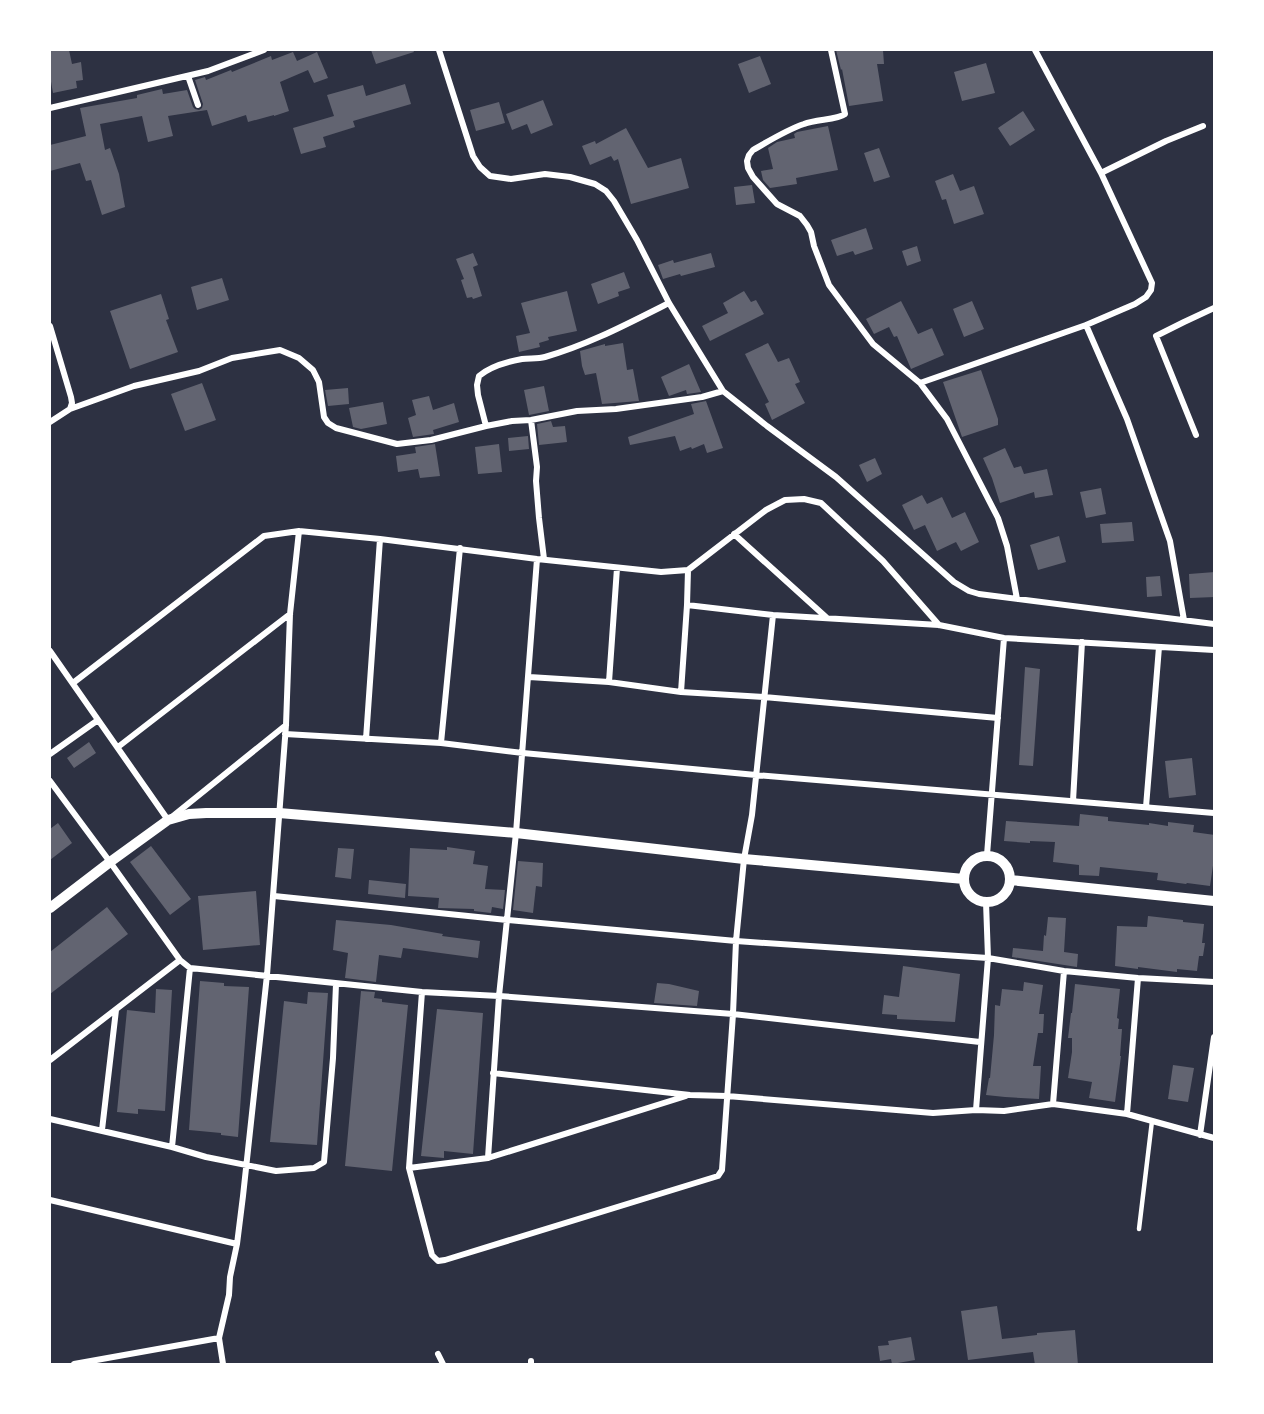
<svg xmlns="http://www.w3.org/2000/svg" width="1264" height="1414" font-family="'Varela Round',sans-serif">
	<rect width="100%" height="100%" fill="#2d3142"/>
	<path fill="#626471" d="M50,50H69L72,64L81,62L83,80L76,81L77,88L53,93L50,76Z
		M371,50H413L414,52L376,64Z
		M836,50H883L884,64H877L883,101L849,106L842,69L841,70Z
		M293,52L297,61L317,52L328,78L314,83L308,70L280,82L289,111L274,116V115L248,122L246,115L212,126L207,110L168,116L173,136L148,142L142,116L100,124L105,150L110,148L119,174L125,207L102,215L91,180L86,181L80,163L50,171V145L86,136L80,108L137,98V95L162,89L163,94L187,90L193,107L195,109L199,110L202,108L203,104L195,80L205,77L206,80L231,70L232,72L271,56L272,60Z
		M760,56L771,84L749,93L738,64Z
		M986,63L995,93L962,101L954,72Z
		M405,84L411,104L353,121L355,127L323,137L326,147L301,154L293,128L334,116L327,95L363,85L366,96Z
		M543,100L553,125L531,134L527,124L512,130L506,114Z
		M499,102L505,123L476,131L470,110Z
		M1023,111L1035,130L1010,146L998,128Z
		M828,126L838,170L796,178L797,184L770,188L763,180L761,171L773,169L768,148L777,142L795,138L794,134L797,132Z
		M626,128L648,168L681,158L689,188L631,204L618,159L614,161L611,156L590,165L582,146L595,141L596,144Z
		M879,148L890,177L874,182L864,153Z
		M953,174L960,191L974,186L984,214L954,224L946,199L942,200L935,181Z
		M752,185L755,203L736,205L734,187Z
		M866,228L873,249L855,255L853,251L837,256L831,240Z
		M917,246L921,261L907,266L902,251Z
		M473,253L478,265L473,267L482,296L473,299L472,297L467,298L461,280L464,279L456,259Z
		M711,253L715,267L681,276L680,274L663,279L658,265L673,260L674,263Z
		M624,272L630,288L618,292L619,296L598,304L591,284Z
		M222,278L229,300L197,310L191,287Z
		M567,291L577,331L548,337L549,340L539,343L540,347L519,352L516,336L530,333L521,303Z
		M744,291L751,302L756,300L764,314L710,341L702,326L728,313L723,303Z
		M161,294L169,319L166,320L178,352L130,369L110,311Z
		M901,301L918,334L932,328L944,355L911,369L897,336L894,337L889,327L874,334L866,319Z
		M972,301L984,329L964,337L953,309Z
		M623,343L627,370L633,369L639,401L602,404L596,373L585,375L582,366L580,351L605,344V346Z
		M768,343L778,362L789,358L800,382L795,384L805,403L772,420L765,404L769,402L745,354Z
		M689,364L701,392L687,394L686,390L669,396L661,377Z
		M981,370L998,419V425L962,437L943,382Z
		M202,383L216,420L185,431L171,394Z
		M544,386L549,411L529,415L524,390Z
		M348,388L349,404L328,406L325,390Z
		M429,396L433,410L454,403L459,422L433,430L434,434L413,437L408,418L416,415L412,400Z
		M706,401L723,448L707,453L704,444L692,449L691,447L680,451L675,436L630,445L628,437L694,414L691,404Z
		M383,402L387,424L361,429L353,427L349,408Z
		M551,421L553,427L565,426L567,442L539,445L537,424Z
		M528,436L529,449L509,451L508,438Z
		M435,444L440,476L420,478L418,469L398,472L396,456L416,453L415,447Z
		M499,444L502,472L478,474L475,447Z
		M1005,448L1014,468L1021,466L1024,474L1047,469L1053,495L1035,498L1034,492L1000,503L992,478L983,458Z
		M875,458L882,474L867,482L859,465Z
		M1101,488L1106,514L1086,518L1080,492Z
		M922,495L927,504L942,497L952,518L965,512L979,542L961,551L956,542L937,551L925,525L914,530L902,505Z
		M1132,522L1134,541L1102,543L1100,524Z
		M1059,536L1066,562L1038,570L1030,545Z
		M1215,572V597L1190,598L1189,574Z
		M1160,576L1162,596L1147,597L1146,577Z
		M1025,667L1040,669L1033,766L1019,765Z
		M89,742L96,753L74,768L67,758Z
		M1192,758L1196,795L1169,798L1165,761Z
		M1080,814L1108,817V821L1149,825V823L1168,826V822L1185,824L1194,825L1193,832L1215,835V852L1210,886L1187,883L1186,884L1157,880L1158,873L1100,867L1099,876L1079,875V865L1053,862L1055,842L1030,841V843L1004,841L1006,821L1079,826Z
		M58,823L72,843L50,860V829Z
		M151,846L191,899L170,915L130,862Z
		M447,847L475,851L473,864L488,866L485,889L505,890L503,909L492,907L491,913L474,911V909L438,908L439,898L408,896L410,848L447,850Z
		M338,848L354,849L351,879L335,877Z
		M518,861L543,863L542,887L536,886L533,913L513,910Z
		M369,880L406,884L405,898L368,894Z
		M256,891L260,945L203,950L198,896Z
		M107,907L128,934L50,994V952Z
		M1148,916L1183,920V922L1204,924L1202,943H1205L1203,956H1199L1197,971L1177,969V972L1138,967V969L1115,966L1117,926L1147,927Z
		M1048,917L1066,918L1064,952L1078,954L1077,967L1012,957L1013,948L1043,951L1044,935L1046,936Z
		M336,920L391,925L443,934L442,936L480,941L478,958L403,948L401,958L379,955L376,982L345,978L348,953L333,950Z
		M903,966L960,974L955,1022L897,1019V1015L882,1014L884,995L899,997Z
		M200,981L224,983V986L249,987L238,1137L221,1135V1133L189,1130Z
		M1024,982L1043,985L1039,1014H1044L1043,1033H1038L1033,1066H1041L1039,1099L1005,1097L986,1095L989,1078H990L994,1035L995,1005L1000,1006L1002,989L1023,991Z
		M657,983L669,984L699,991L697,1006L654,1003Z
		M1075,984L1120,989L1117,1018L1119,1019L1118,1029H1122L1120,1056H1121L1115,1102L1089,1098L1092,1082L1068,1078L1072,1052V1038H1068L1071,1013H1072Z
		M156,989L172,990L165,1111L138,1109V1114L117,1112L127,1010L155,1013Z
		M361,991L375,992L374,998L382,999V1002L408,1005L392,1171L345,1166Z
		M308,992L328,993L317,1145L270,1142L284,1001L307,1004Z
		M437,1009L483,1013L473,1154L444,1151V1158L421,1156Z
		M1173,1065L1194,1068L1188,1102L1168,1099Z
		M997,1306L1002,1339L1037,1335V1333L1075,1330L1078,1365H1035L1033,1352L968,1360L961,1311Z
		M911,1337L915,1360L892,1364L891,1359L880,1361L878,1346L889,1345L888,1341Z"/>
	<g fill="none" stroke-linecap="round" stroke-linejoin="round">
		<path stroke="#fff" stroke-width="4.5" d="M1139,1229L1152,1121"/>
		<path stroke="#fff" stroke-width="6" d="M439,50L473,156L480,167L490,176L511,179L545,174L570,177L595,184L606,191L614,201L637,240L669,303L723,391L767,426L836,477L954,582L969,591L979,594L1214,624
			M831,50L845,114C837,120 816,119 804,124C786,130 769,141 753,150L749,155L747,161L748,168L753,177L777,204L800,216L807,225L811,232L814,246L829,285L873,344L920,383L947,419L998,518L1007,546L1017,599
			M188,76L198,105
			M50,108L208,71L264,50
			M1101,173L1166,141L1203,126
			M669,303C629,323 588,345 545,357C538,359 529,358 522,359C506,362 491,366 479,376L477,385L478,395L486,426L512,421L531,420L577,411L616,409L702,397L723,391
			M1086,325L1127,419L1170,541L1184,620
			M50,326L71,397L72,403L70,409L50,422
			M920,383L1086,325L1135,304L1146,297L1151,290L1152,283L1101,173L1035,50
			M70,409L134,386L199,371L232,358L280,350L299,358L313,370L319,382L324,417L328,423L336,428L397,444L431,440L486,426
			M531,420L537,467L536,481L539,518L544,559
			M1196,435L1156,336L1184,322L1214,308
			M734,534L827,618
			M687,605L773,615L939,625L1004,638L1214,650
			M50,651L168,820L286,725
			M529,677L609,682L681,692L764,697L998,718
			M609,682L617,568
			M73,683L264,536L299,531L380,539L537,559L661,572L688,570L766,510L785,500L804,499L821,503L883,561L939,625
			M681,692L687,605L688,570
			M285,734L441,743L523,753L756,775L1214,813
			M366,739L380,539
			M441,743L460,548
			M118,747L290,614
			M50,754L98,720
			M50,781L110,862L180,960L190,968L422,992L499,996L733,1014L980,1042
			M1073,801L1082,642
			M1146,807L1159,647
			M987,855L1004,638
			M274,896L507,920L736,941L988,958L1064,971L1138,978L1214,982
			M422,992L409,1168L432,1255L438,1261L445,1260L718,1176L722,1170L733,1014L736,941L744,859L752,815L773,615
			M50,1060L180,960
			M493,1073L690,1095L727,1096L933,1113L976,1110L1004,1111L1053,1104L1127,1114L1214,1138
			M1053,1104L1064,971
			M976,1110L988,958L986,902
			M1127,1114L1138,978
			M50,1119L172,1147L206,1157L276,1171L314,1168L324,1162L333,1058L336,984
			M102,1130L116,1010
			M1200,1135L1214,1037
			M172,1147L190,968
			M488,1158L499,996L516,833L537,559
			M409,1168L488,1158L686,1096
			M50,1200L237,1244
			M438,1354L443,1364
			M74,1364L219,1338
			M223,1364L219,1338L229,1295L230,1277L237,1244L243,1196L267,975L286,725L290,614L299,531
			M531,1364V1361"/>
		<path stroke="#fff" stroke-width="10" d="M964 879a23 23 0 1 1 46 0a23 23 0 1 1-46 0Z
			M1010,880L1214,901
			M50,908L110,862L168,820L189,814L206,813H279L516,833L744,859L964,879"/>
	</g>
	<rect width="1264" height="1414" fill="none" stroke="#ffffff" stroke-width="102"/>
</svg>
